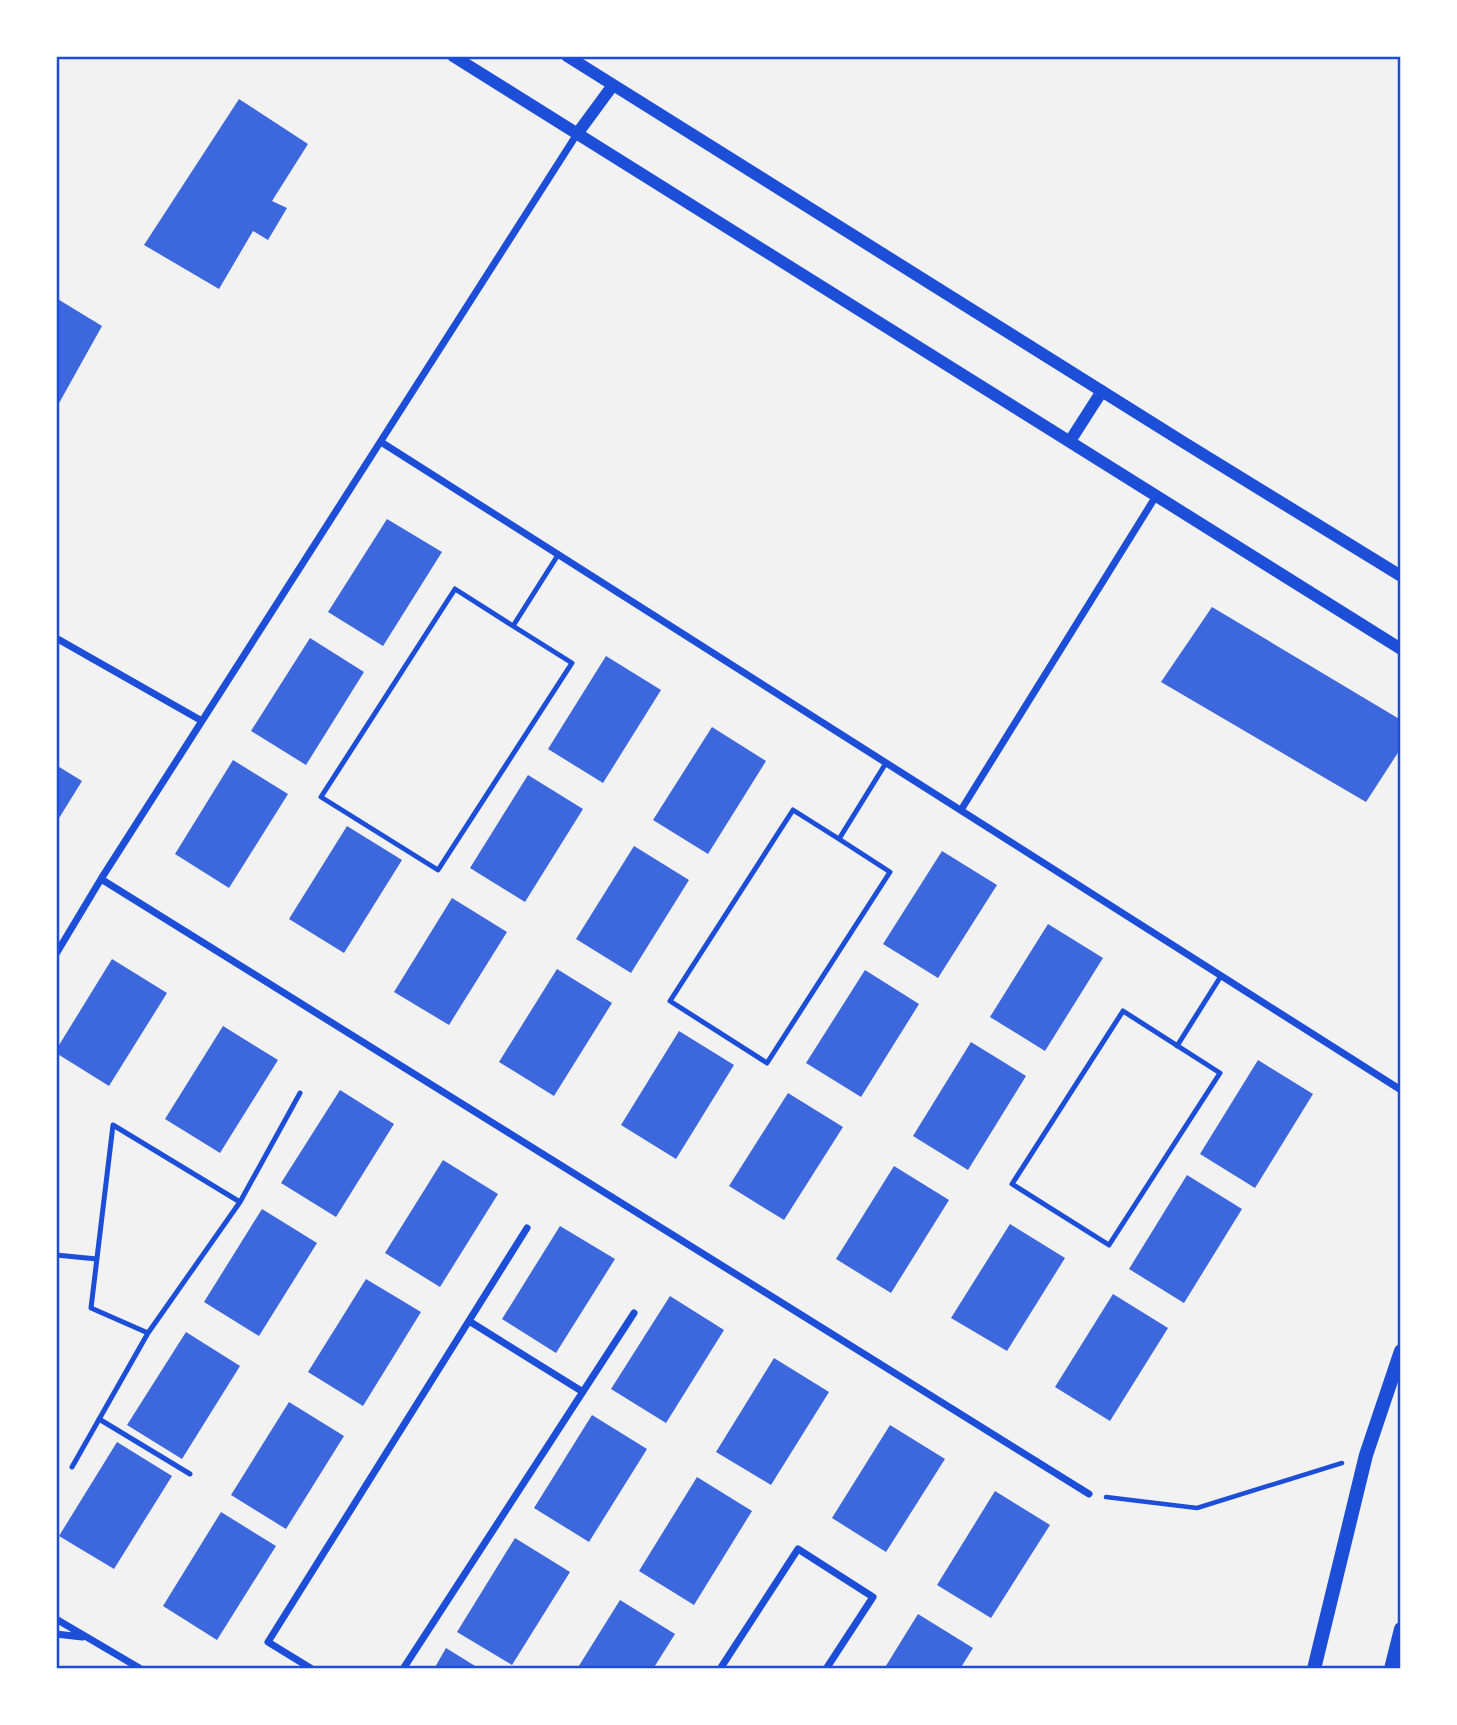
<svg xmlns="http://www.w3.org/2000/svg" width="1457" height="1725" font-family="'IBM Plex Sans',sans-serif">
	<rect width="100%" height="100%" fill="#f2f2f2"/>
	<path fill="#3d67dc" d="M239,99L308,144L272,201L287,208L268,240L253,231L219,289L144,245Z
		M56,298L102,326L58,405L56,404Z
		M387,519L442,552L383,646L328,612Z
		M1212,607L1401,720V748L1366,802L1161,682Z
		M310,638L364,672L306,765L251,731Z
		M606,656L661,690L603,783L548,749Z
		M712,727L766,761L708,854L653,820Z
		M233,760L288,794L229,888L175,854Z
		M56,765L82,781L56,823Z
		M528,775L583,809L525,902L470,868Z
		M347,826L402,860L344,953L289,919Z
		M634,846L689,880L631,973L576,939Z
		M942,851L997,885L938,978L883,944Z
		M452,898L507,932L449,1025L394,992Z
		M1048,924L1103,958L1045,1051L990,1017Z
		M112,959L167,993L109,1086L56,1053V1050Z
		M557,969L612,1003L554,1096L499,1062Z
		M865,970L919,1004L861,1097L806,1063Z
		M223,1026L278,1060L220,1153L165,1119Z
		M679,1031L734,1065L676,1159L621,1125Z
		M971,1042L1026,1076L968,1170L913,1136Z
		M1258,1060L1313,1094L1255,1188L1200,1154Z
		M340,1090L394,1124L336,1217L281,1183Z
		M788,1093L843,1127L784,1220L729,1186Z
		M443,1160L498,1194L440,1287L385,1253Z
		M894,1166L949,1200L891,1293L836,1259Z
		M1187,1175L1242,1209L1184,1303L1129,1269Z
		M262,1209L317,1243L259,1336L204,1302Z
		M1010,1224L1065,1258L1007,1351L951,1318Z
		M560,1226L615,1259L556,1353L502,1319Z
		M366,1279L421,1312L363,1406L308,1372Z
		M1113,1294L1168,1328L1110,1421L1055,1387Z
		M670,1296L724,1330L666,1423L611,1389Z
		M186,1332L240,1366L182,1459L127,1425Z
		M774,1358L829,1392L771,1485L716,1452Z
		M289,1402L344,1436L286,1529L231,1495Z
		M592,1415L647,1449L589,1542L534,1508Z
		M890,1425L945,1459L886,1552L832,1518Z
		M117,1442L172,1476L114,1569L59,1536Z
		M697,1477L752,1511L694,1605L639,1571Z
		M995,1491L1050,1525L991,1618L937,1585Z
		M221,1512L276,1546L217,1640L163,1606Z
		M515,1538L570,1572L512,1665L457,1632Z
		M620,1600L675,1634L653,1669H577Z
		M918,1614L973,1648L960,1669H884Z
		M446,1648L480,1669H434Z"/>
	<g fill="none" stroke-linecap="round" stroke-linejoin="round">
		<path stroke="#1d4ed8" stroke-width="4.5" d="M1106,1497L1197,1508L1342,1463"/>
		<path stroke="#1d4ed8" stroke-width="5" d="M513,626L572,663L438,870L321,797L455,589L513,626L558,555
			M839,839L890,872L767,1063L670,1001L793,810L839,839L886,763
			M1123,1011L1220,1073L1109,1245L1012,1184Z
			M1177,1046L1221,976
			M113,1125L240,1202L148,1333L91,1308Z
			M240,1202L300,1093
			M56,1255L97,1259
			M99,1419L190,1474
			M72,1467L148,1333"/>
		<path stroke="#1d4ed8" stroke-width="7" d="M381,442L1401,1090
			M56,638L202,721
			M961,810L1156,496
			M101,879L1089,1494
			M56,954L101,879L577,134
			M469,1321L583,1392
			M56,1619L141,1669
			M56,1634L82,1637
			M312,1669L268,1642L527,1228
			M403,1669L634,1313
			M720,1669L798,1549L873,1597L826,1669"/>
		<path stroke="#1d4ed8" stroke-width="12" d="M453,56L1401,649
			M567,56L1183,442L1401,576
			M577,134L613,85
			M1070,441L1102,391"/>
		<path stroke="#1d4ed8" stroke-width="14" d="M1314,1669L1366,1455L1401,1351
			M1391,1669L1401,1629"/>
	</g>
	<rect width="1457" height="1725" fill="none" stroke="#ffffff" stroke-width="116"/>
	<rect x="58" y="58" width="1341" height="1609" fill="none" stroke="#1d4ed8" stroke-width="2.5"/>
</svg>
